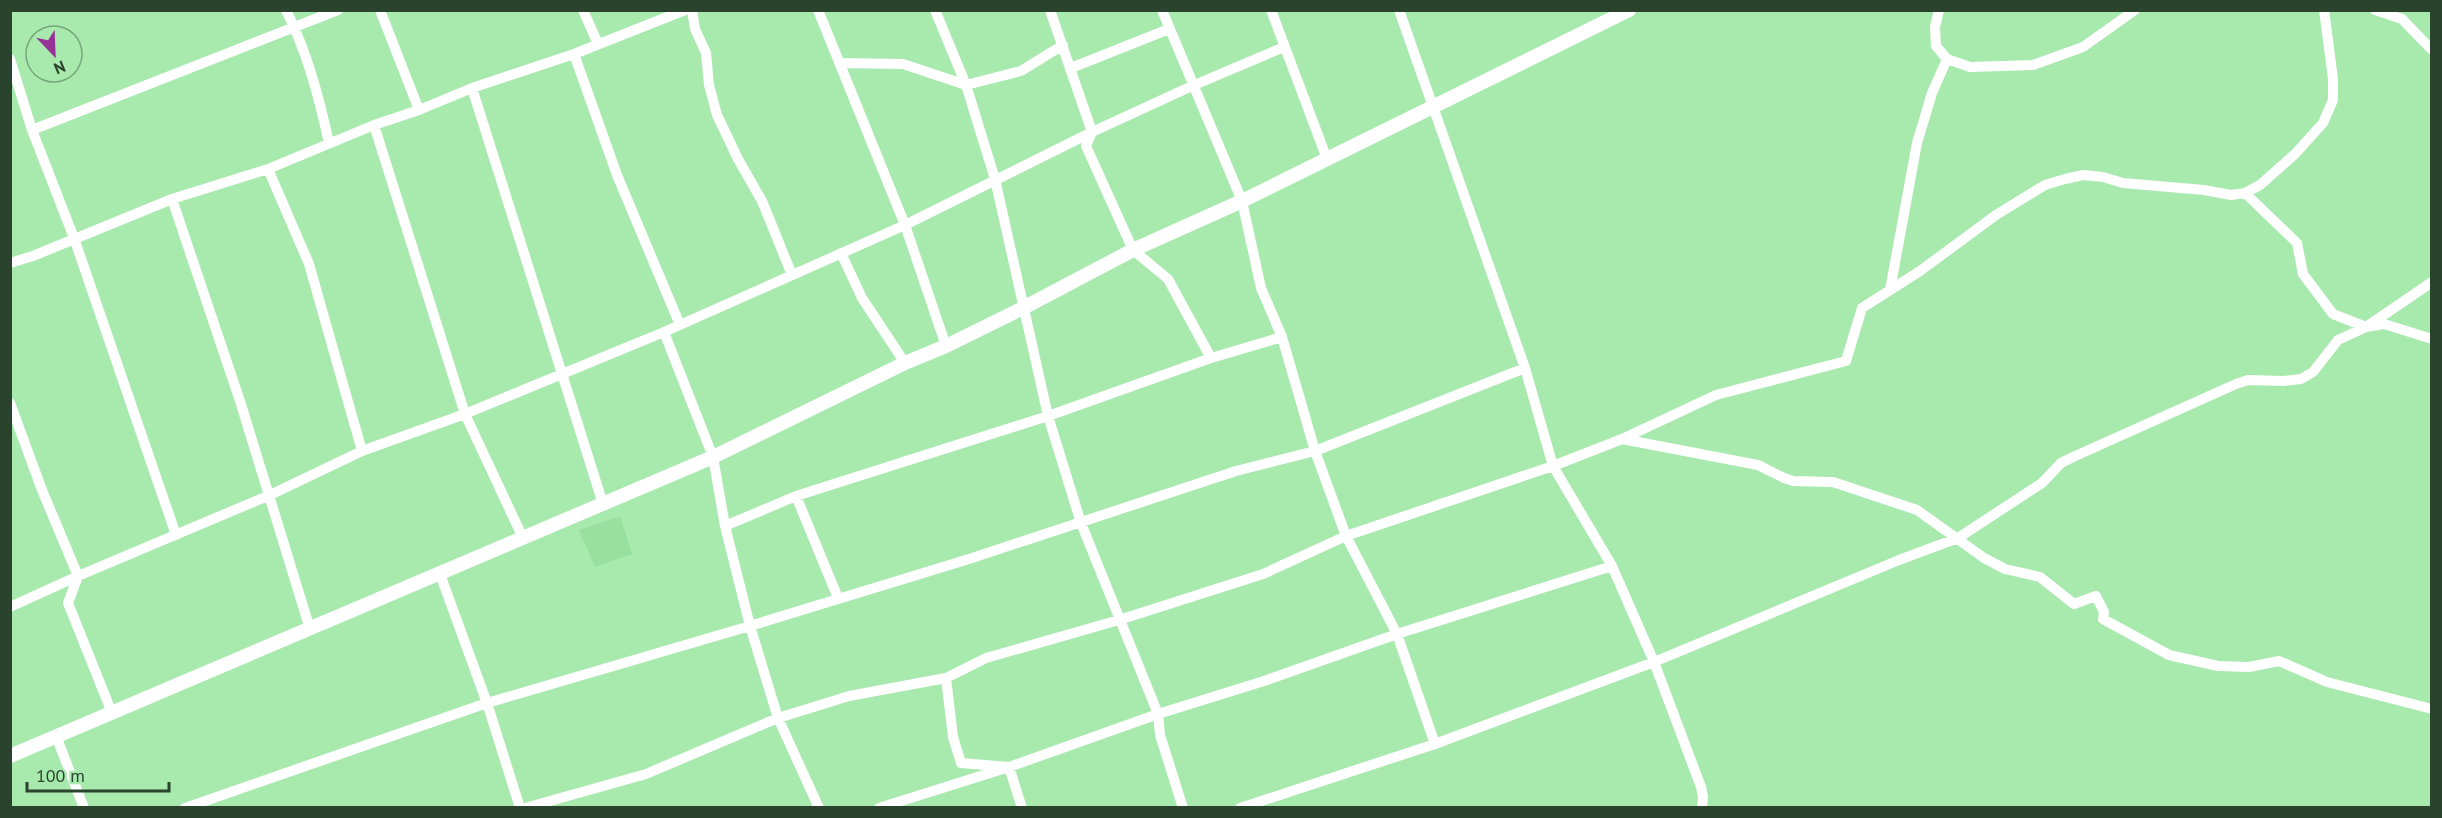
<svg xmlns="http://www.w3.org/2000/svg" width="2442" height="818" font-family="'PT Sans',sans-serif">
	<rect width="100%" height="100%" fill="#a8e9ae"/>
	<path fill="#99e0a0" d="M620,516L632,554L595,567L579,530Z"/>
	<g fill="none" stroke-linecap="round" stroke-linejoin="round">
		<path stroke="#fff" stroke-width="10" d="M286,10C307,52 319,97 329,143
			M380,10L419,110
			M583,10L598,44
			M692,10L695,29L706,53L709,85L717,115L738,159L762,201L792,275
			M818,10L905,225L946,346
			M935,10L966,85L995,179L1048,416L1081,523L1158,714L1160,735L1183,808
			M1050,10L1092,132L1086,146L1133,250L1168,279L1211,358
			M1162,10L1242,201L1261,288L1282,337L1315,451L1346,536L1397,634L1435,744
			M1271,10L1327,159
			M1399,10L1525,368L1553,466L1612,566L1654,662L1701,787L1703,797L1702,808
			M1939,10L1935,27L1936,46L1947,59L1970,67L2033,65L2083,47L2135,10
			M2375,10L2402,19L2432,50
			M574,54L617,175L680,325
			M10,59L32,130L74,238L176,535
			M839,63L903,64L966,85L1021,71L1063,45
			M1071,68L1169,29
			M472,88L603,504
			M374,125L465,414L523,538
			M32,130L338,10
			M268,169L309,264L362,451
			M2245,193L2297,243L2303,274L2333,314L2366,327L2384,324L2432,339
			M172,199L240,401L310,629
			M841,253L862,298L905,363
			M10,263L33,256L172,199L268,169L374,125L419,110L472,88L574,54L685,10
			M1890,290L1917,143L1932,93L1947,59
			M664,332L713,457L725,526L750,626L778,718L819,808
			M10,403L42,490L78,576L68,603L112,713
			M1622,439L1758,465L1784,478L1793,481L1833,482L1917,510L1984,558L2005,569L2040,577L2074,604L2096,596L2104,612L2103,619L2169,655L2218,666L2249,667L2279,661L2327,682L2432,709
			M796,496L838,598
			M725,526L796,496L1048,416L1211,358L1282,337
			M440,574L487,703L520,808
			M10,607L78,576L270,495L362,451L465,414L664,332L905,225L1092,132L1192,86L1284,47
			M946,678L953,737L961,763L1009,767L1022,808
			M56,736L84,808
			M185,808L487,703L750,626L969,559L1236,471L1315,451L1525,368
			M525,808L646,774L778,718L849,696L946,678L986,658L1119,620L1263,574L1346,536L1553,466L1622,439L1716,395L1846,361L1862,308L1920,271L1996,215L2045,185L2065,179L2083,175L2103,177L2123,183L2204,190L2231,195L2245,193L2260,185L2295,154L2323,123L2333,100V79L2324,10
			M879,808L1009,767L1158,714L1264,681L1397,634L1612,566
			M1240,808L1435,744L1654,662L1899,560L1958,538L2042,483L2061,463L2073,457L2236,384L2248,380L2284,381L2301,379L2313,372L2338,340L2366,327L2432,282"/>
		<path stroke="#fff" stroke-width="14" d="M10,756L713,457L905,363L946,346L1023,308L1133,250L1242,201L1629,10"/>
	</g>
	<rect width="2442" height="818" fill="none" stroke="#29432c" stroke-width="24"/>
	<g transform="translate(54 54) rotate(157)"><circle r="28" fill="#a8e9ae" stroke="#75a77a" stroke-width="1.5"/>
	<path d="M0-4.5L10 22L0 15L-10 22Z" fill="#963399"/>
	<text y="-9" font-size="16" font-weight="bold" text-anchor="middle" fill="#29432c">N</text>
	</g>
	<path d="M27 782v9h142v-9" fill="none" stroke="#29432c" stroke-width="3"/>
	<text x="36" y="782" font-size="18" fill="#29432c" stroke="#a8e9ae" stroke-width="4.5" paint-order="stroke">100 m</text>
</svg>
